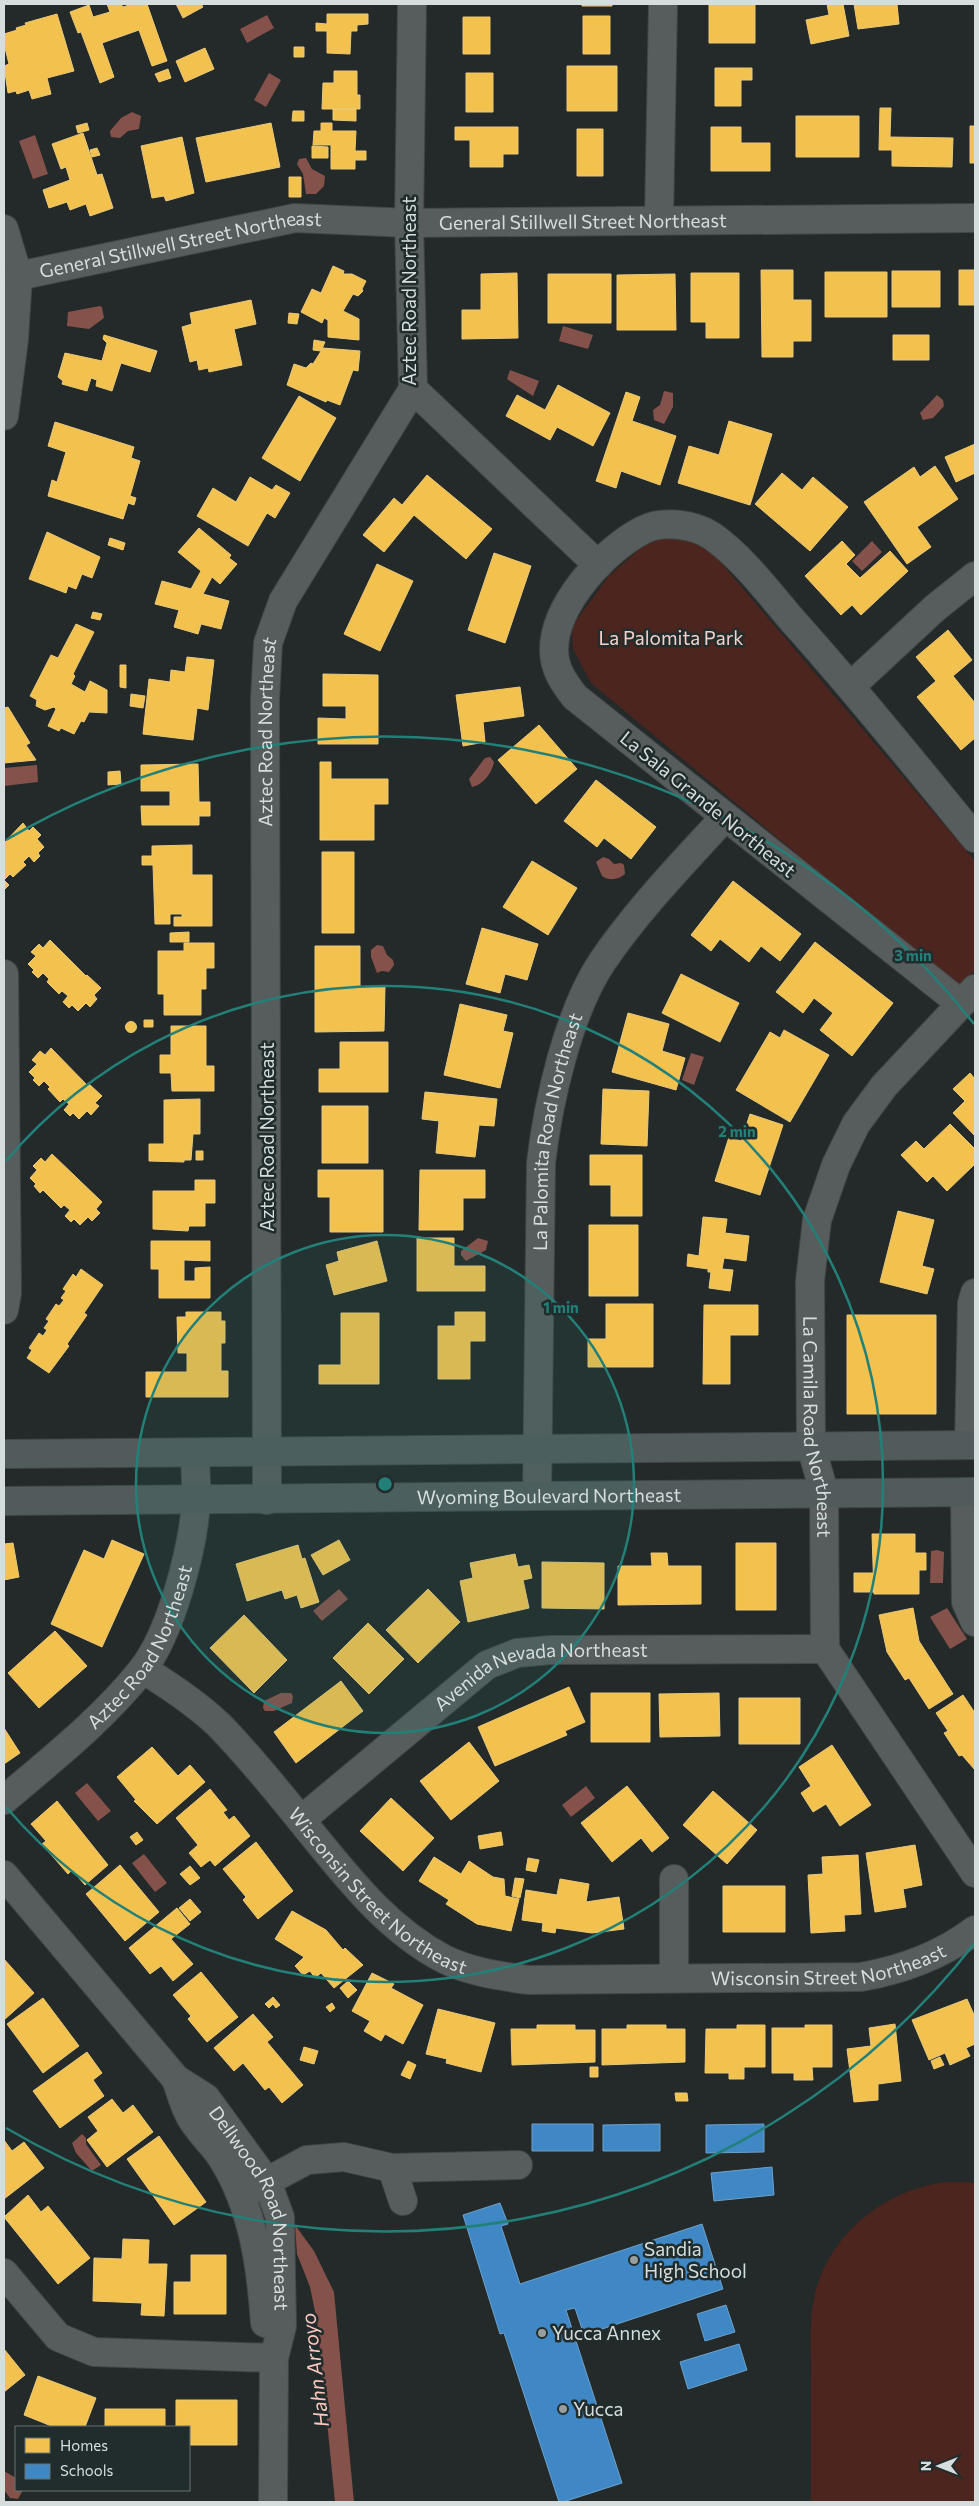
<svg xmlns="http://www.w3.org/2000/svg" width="979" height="2506" font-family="Commissioner,sans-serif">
	<rect width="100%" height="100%" fill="#242929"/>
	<path fill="#4c251f" d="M664,538L686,540L710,550L975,861V970L962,984L950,981L591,683L573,649L572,626L609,576L643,546Z
		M975,2183V2502H811C811,2459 811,2416 811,2373C811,2347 809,2319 815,2294C828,2239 876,2197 930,2185C944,2181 961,2182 975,2183Z"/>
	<path fill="#84524a" d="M267,15L274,28L247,43L240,29Z
		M269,73L281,80L266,107L254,100Z
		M132,112L141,116L139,129L128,131L120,138L111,137L110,131L121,118Z
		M35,135L48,174L33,179L19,141Z
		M306,158L312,169L325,176L324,186L316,194H306L303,174L297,164L299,159Z
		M100,306L102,307L104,318L89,329L67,326L68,312Z
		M563,326L593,335L588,349L559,341Z
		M510,370L539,381L533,396L507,379Z
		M664,391L673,393V407L664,424L654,420L653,410L660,405Z
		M937,395L943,400L944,406L933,418L923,420L920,413Z
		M872,541L882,552L862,571L852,561Z
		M490,757L494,762C492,773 483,785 472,787L469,779L485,758Z
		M37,765L38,782L4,786V768Z
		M603,857L609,859L614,864L621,863L624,865L625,874C618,880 609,881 602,876L596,862Z
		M377,945L383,946L387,955L393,960L394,965L389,972L382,971L377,973L371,957V950Z
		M691,1053L704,1057L694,1085L682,1080Z
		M478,1238L488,1241L486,1250L466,1261L461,1255V1251Z
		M937,1550L944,1552L943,1583H930L931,1551Z
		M339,1589L348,1599L322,1621L313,1611Z
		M947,1608L967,1639L950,1649L930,1617Z
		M281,1693H291L293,1696L292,1703L274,1711H265L263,1708L264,1701Z
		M87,1783L111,1811L98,1821L75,1793Z
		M586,1786L595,1798L571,1817L562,1805Z
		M144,1854L167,1883L155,1892L132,1863Z
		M82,2134L86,2138V2144L101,2165L92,2171L76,2153L72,2143Z
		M295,2225L314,2251L334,2292L354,2502H335L317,2321L310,2287L297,2254Z
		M4,2471L16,2478V2490H23L18,2499L10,2498L4,2490Z"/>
	<path fill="#f2c14e" stroke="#eac979" d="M107,4H121L123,7L132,4H147L167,61L152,66L139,30L102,43L114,77L100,83L81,32L78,33L70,12L89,5L93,17L110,12Z
		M176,4H201L203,7L183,18Z
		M582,4H612V6H582Z
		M709,4H755V43H709Z
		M827,4H843L849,36L811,44L806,20L829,15Z
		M854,4H897L899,24L858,29Z
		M57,14L74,71L47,78L51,94L32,99L29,90L17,94L16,91L8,93L4,66L9,64L4,44V34L17,30L16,28L26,25L25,23Z
		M327,14H368V24L357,25V31H351L350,54L327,53V31H316V23L327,24Z
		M583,16H610V54H583Z
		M463,17H490V54H463Z
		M294,47H304V57H294Z
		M205,48L214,69L185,82L176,61Z
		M567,66H617V111H567Z
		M715,68H752V80H741V106H715Z
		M168,69L171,78L159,82L155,74Z
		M334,71H357V95H360V109H322L323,83H334Z
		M466,73H493V112H466Z
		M880,108H891L890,137L953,138L952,167L892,166V150H879Z
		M333,109H356V121L333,120Z
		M293,111H304V121H292Z
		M796,116H859V157H796Z
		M87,123L89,130L78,133L76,126Z
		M271,123L280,167L206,182L196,138Z
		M321,123H332V131H356L355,151H366V160H355V169H331V145H313L314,131H321Z
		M970,126H975V163H970Z
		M455,127H518V154H503V167H470V140H455Z
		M711,127H741V143H770V171H711Z
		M577,129H603V176H577Z
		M83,133L97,175L102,174L113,208L90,216L86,204L70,210L67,202L49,208L43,190L70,180L66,167L61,169L52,144Z
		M182,137L194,193L166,201L164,196L152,198L141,146Z
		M312,146L328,147V158H312Z
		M97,148L100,155L92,157L90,150Z
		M289,177H301V197H289Z
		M333,266L344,271L343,274H352L366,281L362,289L363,291L358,296L353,294L343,311L359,319V340L328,337V320L324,318L322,323L301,312L312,289L321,293Z
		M761,270H793V300H811V341H793V357H762Z
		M959,270H975V305H959Z
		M892,271H940V307H892Z
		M825,272H887V317H825Z
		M517,273L518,338L462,339V310H481V274Z
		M691,273H739V338H706V322H691Z
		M548,274H611V323H548Z
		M675,274L676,330H617V275Z
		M251,300L256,324L234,329L242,365L209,372L208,368L199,370L197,360L190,362L182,327L192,324L190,313Z
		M289,313L299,314L297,324L288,323Z
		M104,335L157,351L150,372L121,363L112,391L96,386L97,380L91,378L87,391L62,384L63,381L58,377L65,353L102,361L107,343L103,339Z
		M893,335H929V360H893Z
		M314,340L325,342L321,351L313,350Z
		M323,348L360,351L358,371L353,370L340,405L327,400L326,402L287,385L294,364L306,368L311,363L313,364Z
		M558,385L610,413L593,446L557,427L550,440L506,416L517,395L545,410Z
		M626,392L640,397L632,421L676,436L660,485L621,471L616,488L596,481Z
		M299,396L336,418L300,481L262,458Z
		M729,421L772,434L750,505L678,483L689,446L719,455Z
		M55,422L134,447L131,458L140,461L130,496L136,498L134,505L128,503L123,519L48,496L52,480L57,482L66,452L48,446Z
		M975,444V473L956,482L945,457Z
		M935,466L958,499L917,527L931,547L907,564L864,502L914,467L920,477Z
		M782,473L802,490L813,477L848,507L810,551L755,504Z
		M427,475L492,529L466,559L414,515L384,552L363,535L394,498L402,505Z
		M250,477L272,490L276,485L290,493L275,518L267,513L248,546L197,516L213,488L236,502Z
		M199,528L231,555L229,558L237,564L220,584L212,577L203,594L229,601L221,629L201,624L198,634L174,627L179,610L155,604L162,581L191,589L201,571L178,552Z
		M47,532L100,557L92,578L82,574L76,589L68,586L66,593L29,579Z
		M110,538L125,543L123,550L108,545Z
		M842,541L855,555L846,564L860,578L890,551L908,571L861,615L852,605L841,615L805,576Z
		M494,553L531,566L505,643L468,630Z
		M377,564L413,581L380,651L344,634Z
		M93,612L102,614L100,620L91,618Z
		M76,624L94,632L73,674L75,676L71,684L85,692L90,681L107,690V713L89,712L84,722L81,721L74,734L61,728L59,731L48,726L56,709L54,707L45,710L36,706L37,700L30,696L51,655L58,658Z
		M948,630L972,660L953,676L975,703V738L961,750L917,697L936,681L916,657Z
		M187,657L214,660L208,710L197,708L193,740L143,734L149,679L170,682L171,670L185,672Z
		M120,665H126V688L120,687Z
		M323,674L378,675V744H318V718L346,719V706H323Z
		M520,687L524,716L483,722L485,742L463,746L456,695Z
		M131,694L145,696L143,708L130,706Z
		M8,707L30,743L26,745L36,760L4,763V708Z
		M539,725L577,769L536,804L498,760Z
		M320,762H331V779H388V804H374V840H320Z
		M198,764L199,802H210V816H199V825H142L141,806H170V791H141V765Z
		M120,771L121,784L108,785V772Z
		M596,780L656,827L631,859L604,838L597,847L564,821Z
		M23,823L29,831L33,827L41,835L37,839L44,847L38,853L40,856L34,862L29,856L23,862L26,865L13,877L10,874L4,880L9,885L4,890V843Z
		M192,845V875H212V926H174V917H182V914H170V924H155L153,865H142V856H152V846Z
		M322,852H354V933H322Z
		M532,861L577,888L548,935L503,907Z
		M733,881L801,934L780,961L761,946L749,962L720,939L711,951L691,935Z
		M482,928L538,944L527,980L505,974L500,993L466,984Z
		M189,932V942H170V933Z
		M50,940L86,976L87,975L101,988L94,995L97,999L90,1007L86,1003L78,1011L72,1005L69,1008L63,1002L68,996L62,991L59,994L47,982L49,979L43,973L38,978L32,972L34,970L28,964L36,956L31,952L39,944L43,948Z
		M815,942L893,1003L852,1056L820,1030L833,1013L814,998L803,1013L776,992Z
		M184,943H214V968H206V989H201V1015H164V994H158V951H184Z
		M315,946H360V988L385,987L384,1031L315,1032Z
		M681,974L739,1003L720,1042L662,1013Z
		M460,1004L507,1015L503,1031L513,1033L500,1088L444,1075Z
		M628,1013L669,1024L662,1051L685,1058L676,1090L612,1072Z
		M144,1020H153V1027H144Z
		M125.5 1027a5.5 5.5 0 1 1 11 0a5.5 5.5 0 1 1-11 0Z
		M171,1026H206V1066H214V1091H172L171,1073H160V1055H171Z
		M784,1030L829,1055L790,1122L736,1090L770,1032L780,1038Z
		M340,1042H388V1092H319V1069H340Z
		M51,1048L87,1085L88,1083L102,1096L95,1103L99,1106L91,1115L87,1111L79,1119L73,1113L70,1116L64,1110L69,1104L63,1099L60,1102L48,1089L50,1087L44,1081L39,1086L33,1080L35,1078L29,1072L37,1064L32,1060L40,1051L45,1055Z
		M970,1073L975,1079V1136L953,1113L965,1101L953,1089Z
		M603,1089L649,1091L647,1146L601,1144Z
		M425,1092L497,1099L494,1126L479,1125L475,1157L436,1153L439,1121L422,1119Z
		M200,1099V1134H193L191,1160H184V1162L149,1161V1144H164V1100Z
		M322,1106H368V1163H322Z
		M750,1114L783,1125L760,1195L715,1181L729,1137L741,1141Z
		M950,1124L975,1149V1164L947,1191L933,1176L927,1182L901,1155L916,1141L924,1149Z
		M196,1151H203V1160H196Z
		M52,1154L102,1202L96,1209L100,1213L92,1221L88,1217L80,1225L74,1219L71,1222L65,1216L70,1210L64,1205L61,1208L43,1190L40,1193L34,1186L36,1184L30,1178L37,1170L33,1166L41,1158L45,1162Z
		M590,1155H642V1216H611V1185H590Z
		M318,1170H383V1232H330V1197H318Z
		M420,1170H485V1198H463V1230H419Z
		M195,1180H215V1203H205V1226H189L188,1231L153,1229V1191H195Z
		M898,1211L934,1220L922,1266L934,1269L927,1294L880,1282Z
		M703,1217L727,1219L725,1233L749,1236L746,1261L724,1258L722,1269L733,1270L730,1291L709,1288L711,1272H708V1269L687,1266L688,1254L699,1256Z
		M589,1225H638V1296H589Z
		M417,1238H454V1266H485V1291H417Z
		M151,1241H210V1261L184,1260V1281H195V1268L210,1267V1298H159V1269H151Z
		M377,1241L387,1281L334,1295L326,1265L339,1261L337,1252Z
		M81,1269L103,1285L84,1313L87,1315L67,1344L69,1346L49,1373L27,1358L32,1350L29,1348L39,1333L43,1336L47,1330L44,1328L49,1321L46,1319L56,1304L59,1306L64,1300L61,1298L66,1291L63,1289L73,1274L76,1277Z
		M606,1304H653V1367H588V1339H606Z
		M704,1305H758V1335H730V1384H703Z
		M186,1312H221V1321H225V1343H221V1371H228V1397H146V1372H187V1353H178L177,1317H186Z
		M455,1312H485V1341H470V1379H438V1326H455Z
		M341,1313H379V1384H319V1365H341Z
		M847,1315H936V1414H847Z
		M872,1534H915V1553H926V1570H919V1594H874Z
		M112,1540L144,1554L102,1647L51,1624L84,1550L104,1559Z
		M339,1540L350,1560L323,1575L311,1555Z
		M13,1543L19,1577L4,1580V1544Z
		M736,1543H776V1610H736Z
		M298,1545L302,1559L305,1558L319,1602L301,1608L297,1595L285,1599L282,1590L247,1601L236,1564Z
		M651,1553H667L668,1566H701V1604L618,1605V1566H652Z
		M515,1554L518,1567L529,1565L532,1578L523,1580L529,1608L468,1622L460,1581L473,1578L470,1563Z
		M542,1562L604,1563V1609L542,1608Z
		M854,1573H874V1592H854Z
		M428,1589L460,1622L418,1663L386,1630Z
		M913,1608L919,1641L953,1694L929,1709L909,1678L905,1680L887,1652L879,1615Z
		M244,1615L287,1660L254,1693L210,1648Z
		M368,1623L404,1659L369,1694L333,1658Z
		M55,1631L87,1666L39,1708L8,1673Z
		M341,1681L363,1711L296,1763L274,1732Z
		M569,1687L585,1722L565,1731L567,1735L495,1766L478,1727Z
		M591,1693H650V1742H591Z
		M719,1693L720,1736L660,1737L659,1694Z
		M963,1695L975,1713V1770L962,1755L959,1756L944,1733L948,1731L936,1713Z
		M739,1698H800V1744H739Z
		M4,1728L20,1753L4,1764Z
		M469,1742L499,1781L451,1820L420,1781Z
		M832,1745L871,1805L840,1826L826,1804L813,1812L801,1793L811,1786L799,1767Z
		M152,1747L178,1776L190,1765L205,1782L157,1824L134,1801L136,1800L117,1777Z
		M627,1786L669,1838L652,1852L641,1838L612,1862L581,1823Z
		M210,1789L227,1810L223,1812L229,1820L234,1816L250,1836L215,1866L210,1860L201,1867L189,1853L198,1845L176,1818Z
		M713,1791L757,1830L727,1864L683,1825Z
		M391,1798L434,1838L403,1871L360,1831Z
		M57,1801L108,1865L85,1885L72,1870L68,1874L42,1844L46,1841L31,1824Z
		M137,1832L143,1840L136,1845L130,1837Z
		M501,1832L503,1845L480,1849L478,1836Z
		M256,1842L293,1891L258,1919L243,1900L246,1897L223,1869Z
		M915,1845L922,1885L903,1889L906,1907L875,1912L866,1853Z
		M858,1855L861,1914L844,1915L845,1931L811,1933L808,1875L823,1874L822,1857Z
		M434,1857L461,1874L469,1861L493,1877L504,1879L505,1896L519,1899L511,1931L477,1924L446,1904L449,1900L419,1881Z
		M528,1858L539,1860L536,1872L526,1870Z
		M120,1865L159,1912L125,1941L86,1894Z
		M190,1866L200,1878L190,1885L180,1874Z
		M515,1878L524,1879L520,1898L512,1896Z
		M560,1879L589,1884L586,1902L619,1897L624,1929L592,1933L556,1928L555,1933L542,1931L543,1923L522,1920L526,1890L557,1895Z
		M723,1886H785V1932H723Z
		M190,1899L201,1912L190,1921L179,1908Z
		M177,1908L190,1924L171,1939L193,1964L173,1981L161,1966L150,1974L129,1948Z
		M292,1911L326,1930L343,1950L345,1948L363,1965L334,1988L321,1973L315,1978L310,1971L303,1975L295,1966L304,1957L275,1939Z
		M4,1959L34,1993L4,2020Z
		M201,1972L238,2017L207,2042L188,2019L191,2016L173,1995Z
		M372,1973L394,1984L391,1988L423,2005L403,2044L385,2034L381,2041L364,2031L370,2021L352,2011Z
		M348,1981L357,1990L348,1998L340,1988Z
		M273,1997L280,2005L276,2008L273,2004L269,2008L265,2004Z
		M43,1998L79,2046L43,2073L7,2024Z
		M967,1999L975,2017V2044L966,2048L970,2056L950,2065L945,2053L929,2060L912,2020Z
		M332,2003L335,2008L330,2012L326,2007Z
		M438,2009L495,2023L481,2072L446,2063L447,2059L426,2054Z
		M253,2014L273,2037L267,2042L303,2085L282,2103L269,2087L265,2090L243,2063L234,2071L214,2048Z
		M895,2024L901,2081L878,2084V2100L854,2102L847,2049L871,2046L869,2028Z
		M537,2025H575V2030H595V2062L512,2065L511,2029H537Z
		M627,2025H666V2029H685V2062L602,2065V2029H627Z
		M737,2025H765V2067H744V2079H729V2073H705L706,2029H737Z
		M805,2025H832V2067H812L813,2080H794V2073H772V2028H805Z
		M304,2047L318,2051L314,2064L300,2060Z
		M87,2052L102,2073L93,2080L104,2096L60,2128L33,2091Z
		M940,2057L944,2065L934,2069L931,2061Z
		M408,2061L416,2065L410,2079L401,2075Z
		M590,2067H598V2077H590Z
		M675,2093H687L688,2101H676Z
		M112,2099L123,2113L133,2105L153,2132L107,2167L87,2140L98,2131L88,2117Z
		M159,2136L206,2202L174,2225L127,2159Z
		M4,2140L12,2151L24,2142L44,2168L4,2199Z
		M28,2195L41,2212L48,2206L90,2258L58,2284L4,2217Z
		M123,2239L149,2240L148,2264H167L164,2316L141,2315L142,2303L93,2301L94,2258L122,2259Z
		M191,2255H226V2314H174V2282H191Z
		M4,2349L25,2375L4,2392Z
		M38,2376L96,2398L85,2427H54L24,2415Z
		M176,2400H237V2445H189V2427H176Z
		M105,2409H165V2427H105Z"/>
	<path fill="#3f88c5" stroke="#6ca2cc" d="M532,2124H593V2151H532Z
		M660,2124V2151H603V2125Z
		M764,2124V2152L706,2153V2125Z
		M772,2167L774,2195L714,2201L711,2173Z
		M500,2203L508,2224L501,2226L520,2284L702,2224L723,2289L584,2335L575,2308L566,2310L622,2483L563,2502H559L504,2333L500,2334L463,2215Z
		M726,2305L735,2332L705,2341L697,2314Z
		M739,2344L747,2370L688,2389L680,2362Z"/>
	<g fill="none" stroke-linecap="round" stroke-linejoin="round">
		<g stroke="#414646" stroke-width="30">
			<g id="minor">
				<path d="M659,220L663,4"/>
				<path d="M4,229L18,276L14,339L4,416"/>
				<path id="s1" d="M18,276L295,218L409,223L975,218"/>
				<path d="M413,389L598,565"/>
				<path d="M851,686L935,608L975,576"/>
				<path d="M4,974L7,1293L4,1310"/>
				<path id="s2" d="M975,989L884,1086L856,1124L836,1165L817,1220L810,1281L811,1446L824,1492L825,1649L975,1873"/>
				<path d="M960,1003L575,697C564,683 554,669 554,650C554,605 604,550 643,530C663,520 694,524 712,536C743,558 768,592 793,621C856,691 915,765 975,838"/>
				<path d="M969,1445L972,1303L975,1293"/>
				<path d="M965,1492L966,1602L975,1622"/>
				<path id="s3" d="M537,1496L541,1163C548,1103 568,1013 602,962C638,909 682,864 724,818"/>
				<path id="s4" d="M267,1500L265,699L268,643L283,601L413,389L409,223L412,4"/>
				<path id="s5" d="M143,1669C169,1686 196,1703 219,1725C250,1757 280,1794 308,1829C348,1878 387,1929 444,1959C470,1972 500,1976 528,1980L861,1977C901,1970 942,1955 975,1930"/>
				<path id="s6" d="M4,1800C52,1759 102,1720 142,1670C171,1633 193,1549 196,1502C197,1486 195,1469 195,1453"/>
				<path id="s7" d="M301,1820L487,1665L517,1653L551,1650L825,1649"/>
				<path id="s8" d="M4,1875L176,2079L206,2098L267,2182L280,2217L282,2326L274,2358L273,2502"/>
				<path d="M674,1978V1879"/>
				<path d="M176,2079C180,2090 183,2102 188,2112C195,2129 212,2142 222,2158C253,2207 261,2266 265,2323"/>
				<path d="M392,2168L518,2165"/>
				<path d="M251,2190L307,2160L344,2157L392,2168L403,2201"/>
				<path d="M4,2273L58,2337L94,2352L274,2358"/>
			</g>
		</g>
		<g stroke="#414646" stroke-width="30">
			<g id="major">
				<path d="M4,1454L975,1445"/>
				<path id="s9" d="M4,1501L975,1492"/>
			</g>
		</g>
		<use href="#minor" stroke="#575c5c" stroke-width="28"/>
		<use href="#major" stroke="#515b5b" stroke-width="28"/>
	</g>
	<circle cx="385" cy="1484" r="249" fill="#238079" fill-opacity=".12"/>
	<g fill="none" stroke="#238079" stroke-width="2.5">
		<circle cx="385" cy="1484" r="249"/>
		<path d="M6 1161A498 498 0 1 1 6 1807"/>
		<path d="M974 1944A747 747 0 0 1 6 2128M6 840A747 747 0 0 1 974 1024"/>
	</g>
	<g fill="#989e9e" stroke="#212c2c" stroke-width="2">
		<circle cx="634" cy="2260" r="5"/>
		<circle cx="542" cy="2333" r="5"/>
		<circle cx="563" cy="2409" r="5"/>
	</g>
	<g text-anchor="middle" stroke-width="5" stroke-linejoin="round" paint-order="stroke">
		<g font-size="19" fill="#d6dddd" stroke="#212c2c">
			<text dy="7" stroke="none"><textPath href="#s1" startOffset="571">General Stillwell Street Northeast</textPath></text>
			<text dy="7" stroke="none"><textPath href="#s1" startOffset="166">General Stillwell Street Northeast</textPath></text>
			<text transform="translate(409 291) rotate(-90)" y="7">Aztec Road Northeast</text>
			<text dy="7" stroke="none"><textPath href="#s4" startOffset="768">Aztec Road Northeast</textPath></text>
			<text transform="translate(708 804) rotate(39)" y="7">La Sala Grande Northeast</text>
			<text dy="7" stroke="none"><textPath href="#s3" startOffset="366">La Palomita Road Northeast</textPath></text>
			<text transform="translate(267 1137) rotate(-90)" y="7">Aztec Road Northeast</text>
			<text dy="7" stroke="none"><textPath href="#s2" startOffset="492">La Camila Road Northeast</textPath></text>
			<text dy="7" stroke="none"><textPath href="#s9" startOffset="545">Wyoming Boulevard Northeast</textPath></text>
			<text dy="7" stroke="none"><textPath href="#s6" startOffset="209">Aztec Road Northeast</textPath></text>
			<text dy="7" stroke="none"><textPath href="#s7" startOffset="291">Avenida Nevada Northeast</textPath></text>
			<text dy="7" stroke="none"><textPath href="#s5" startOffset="326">Wisconsin Street Northeast</textPath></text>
			<text dy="7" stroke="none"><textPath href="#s5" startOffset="810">Wisconsin Street Northeast</textPath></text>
			<text dy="7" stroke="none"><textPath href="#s8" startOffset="426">Dellwood Road Northeast</textPath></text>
		</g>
		<g font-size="19" fill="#f6d1cb" stroke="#212c2c">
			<text x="671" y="645">La Palomita Park</text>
		</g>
		<g font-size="19" fill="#d6dddd" stroke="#212c2c" text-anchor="start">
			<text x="644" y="2256">Sandia<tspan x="644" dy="22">High School</tspan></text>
			<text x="552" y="2340">Yucca Annex</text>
			<text x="573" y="2416">Yucca</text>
		</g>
		<g font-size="20" font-style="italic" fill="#ffc8bf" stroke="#212c2c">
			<text transform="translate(315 2370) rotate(-97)" y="7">Hahn Arroyo</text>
		</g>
	</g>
	<circle cx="385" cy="1484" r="8" fill="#238079" stroke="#212c2c" stroke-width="2.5"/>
	<g font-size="15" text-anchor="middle" font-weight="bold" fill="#238079" stroke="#212c2c" stroke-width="5" stroke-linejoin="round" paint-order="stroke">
		<text x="913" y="961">3 min</text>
		<text x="737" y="1137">2 min</text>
		<text x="561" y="1313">1 min</text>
	</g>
	<rect width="979" height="2506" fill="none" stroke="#d6dddd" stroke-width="10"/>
	<rect x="15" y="2426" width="175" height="65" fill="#212c2c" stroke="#697373"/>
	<rect x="25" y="2438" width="25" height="15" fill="#f2c14e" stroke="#697373"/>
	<text x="60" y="2451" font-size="15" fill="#d6dddd">Homes</text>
	<rect x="25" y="2464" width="25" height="15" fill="#3f88c5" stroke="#697373"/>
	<text x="60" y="2476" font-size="15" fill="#d6dddd">Schools</text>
	<g transform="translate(939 2466) rotate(270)" stroke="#212c2c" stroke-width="4" paint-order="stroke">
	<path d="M0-4L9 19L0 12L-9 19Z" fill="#d6dddd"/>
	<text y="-8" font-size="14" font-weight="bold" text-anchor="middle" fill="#d6dddd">N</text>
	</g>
</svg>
